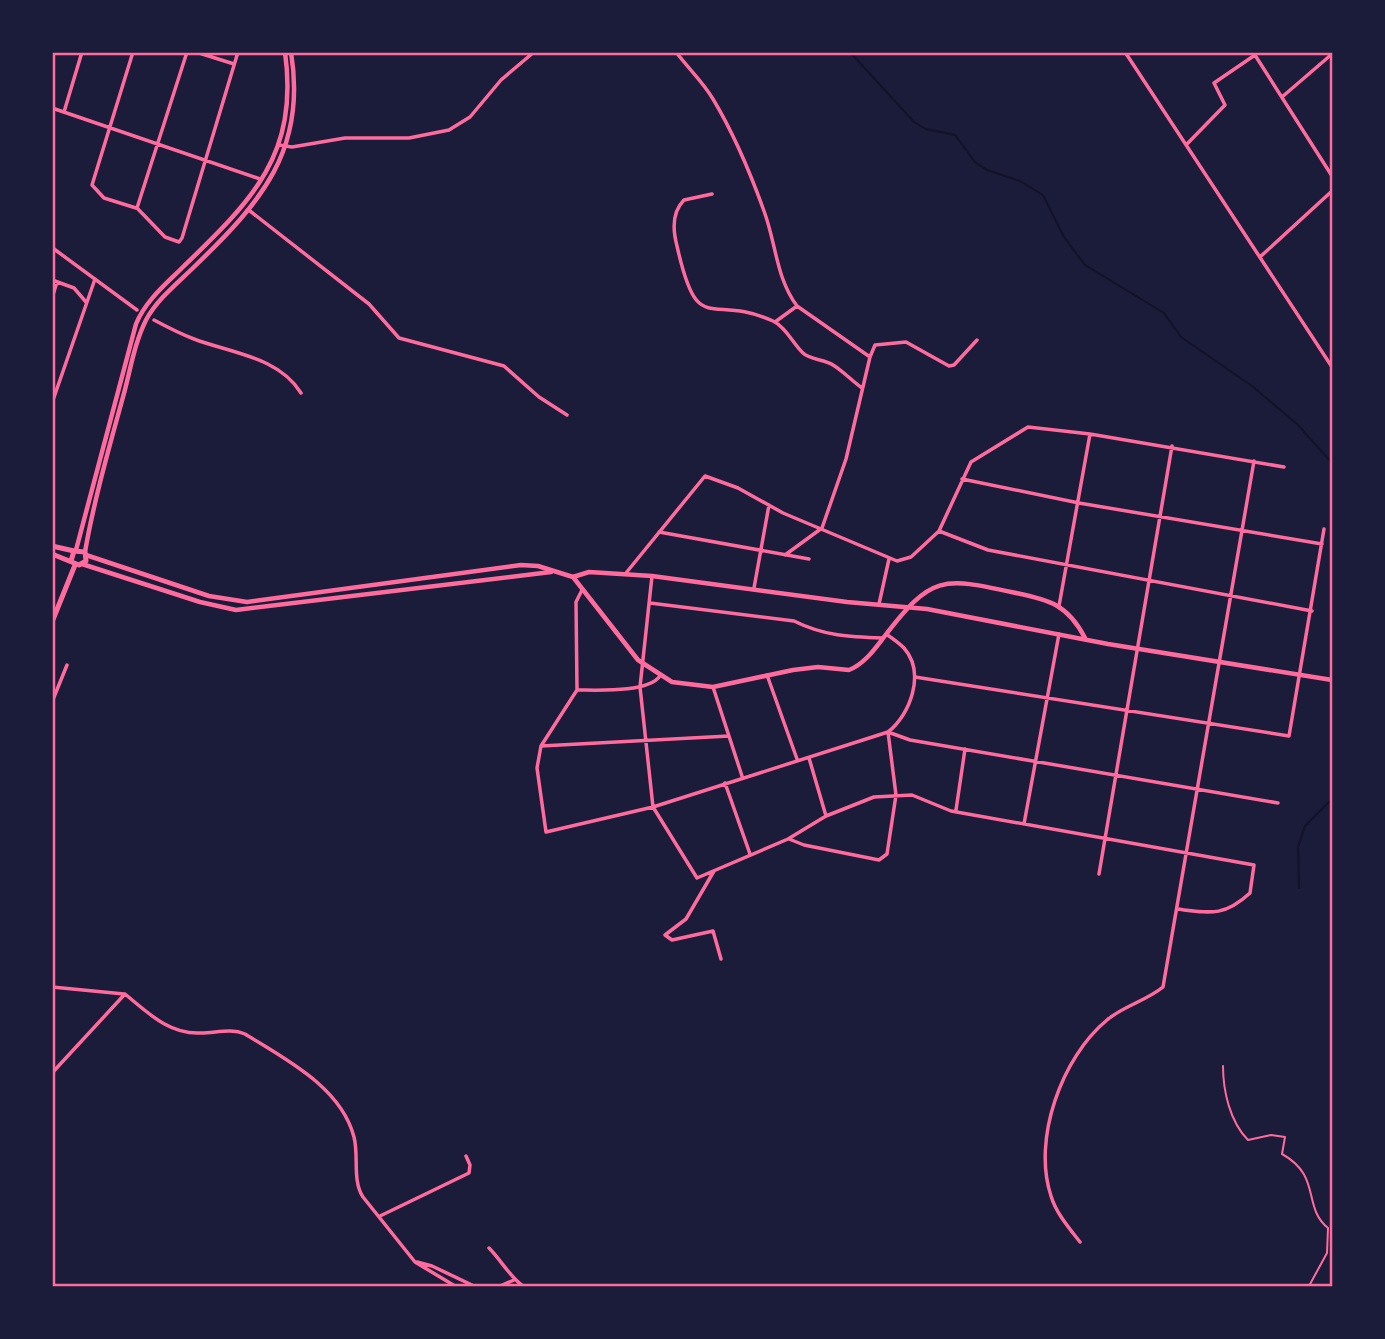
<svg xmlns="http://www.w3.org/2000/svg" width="1385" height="1339" font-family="Montserrat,sans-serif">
	<rect width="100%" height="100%" fill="#1b1b3a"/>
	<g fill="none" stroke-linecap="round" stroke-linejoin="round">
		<path stroke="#12122b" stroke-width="2" d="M850,52L914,122L926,129L955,135L975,162L987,170L1020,181L1043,195L1064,237L1085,265L1164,313L1181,337L1252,386L1298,425L1332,463
			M1299,888L1298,847L1305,826L1332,799"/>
		<path stroke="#ff6b9d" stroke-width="2" d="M1223,1066C1223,1091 1230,1122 1248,1140L1271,1135L1285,1137L1282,1154C1322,1176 1302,1207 1328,1228L1327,1253L1309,1286"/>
		<path stroke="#ff6b9d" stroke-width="3.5" d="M133,52L92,185L104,198L136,208
			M196,52L234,64
			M676,52C688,68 703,82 713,99C734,134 750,172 764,211C776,243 776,278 797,306L870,357
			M1125,52L1332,367
			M1253,52L1332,176
			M1282,97L1332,54
			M52,108L260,179
			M64,112L82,52
			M279,145L292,147L345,138H409L449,130L470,117L501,80L534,52
			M1186,145L1225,105L1214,83L1255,55
			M712,194L684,200C672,212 673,231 677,246C698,340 709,292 773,321C786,327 793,344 803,353C810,360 824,359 833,365C843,371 852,381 862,388
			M137,208L165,237L179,242L182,238L238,52
			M137,208L187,52
			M250,211L369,304L399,338L504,366L539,397L567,415
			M54,249L137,310
			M1260,257L1332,191
			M52,280L74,288L86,302
			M52,298L57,282
			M154,320C167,327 181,334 194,339C231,353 279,357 301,393
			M775,322L797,306
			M52,403L95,279
			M962,479L1079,503L1322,544
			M822,528L846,459L870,357L875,345L906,342L949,366L954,365L977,340
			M939,531L988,550L1312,611
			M659,532L809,559
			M785,555L822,528
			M626,573L705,476L738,488L783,513L897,561L911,557L939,531L971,462L1028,427L1090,434L1284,467
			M652,576L640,687L653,807L697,878L788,839L826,816L874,797L912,795L951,811L1254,865L1250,893C1224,917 1210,913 1177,909
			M754,588L769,505
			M582,590L576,602L577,690L541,746L537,768L546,832L653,807L888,732L910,740L1278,803
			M650,603L794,621C824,636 850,637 883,638
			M879,604L889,559
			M1059,606L1090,434
			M767,675L797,759
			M915,677L1289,736L1324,529
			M713,687L742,776
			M577,690C597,690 648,693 660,676
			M52,702L67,665
			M541,746L729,736
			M809,758L826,816
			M725,783L750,854
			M956,810L965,749
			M1024,824L1059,634
			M789,839L804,845L879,860L887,854L896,795L888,732C910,715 926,673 904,648C899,643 892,638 886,634
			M714,871L686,919L665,935L672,940L713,931L721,959
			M1099,874L1172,446
			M52,987L124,994
			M125,994C148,1013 170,1035 201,1033C216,1033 231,1028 245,1034C285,1059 341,1087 354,1137C359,1156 352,1180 363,1197L415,1262L455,1286
			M52,1073L125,994
			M380,1216L469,1173L470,1165L466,1156
			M1080,1242C1069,1228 1056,1213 1051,1196C1032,1139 1062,1057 1107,1020C1123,1006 1146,1001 1163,987L1254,461
			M489,1248C501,1260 510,1277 523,1286
			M417,1262L432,1266L474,1286
			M500,1286L514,1280"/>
		<path stroke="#ff6b9d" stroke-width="4.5" d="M86,555L209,596L247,602L521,565L538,566L573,577
			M82,564L200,602L236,610L551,572
			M573,577L589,572L652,576L847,602L927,609L1108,644L1332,680
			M573,577L638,660L672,682L713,687L793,670L818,667L849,670C864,664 874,650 884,637C932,574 942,577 1016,593C1050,600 1068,605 1085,638"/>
		<path stroke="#ff6b9d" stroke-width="4.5" d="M76,550L136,324C146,300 166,284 184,266C252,200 299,155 285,52
			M85,552C94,500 109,448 123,397C130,372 134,344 146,320C158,298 179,282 196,265C261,202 307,150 291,52"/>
		<path stroke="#ff6b9d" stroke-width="5" d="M52,546L74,551
			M52,554L79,565L86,561L85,552L74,551L71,561
			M52,622L75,565"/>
	</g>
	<rect width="1385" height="1339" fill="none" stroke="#1b1b3a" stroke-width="108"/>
	<rect x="54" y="54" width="1277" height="1231" fill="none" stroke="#ff6b9d" stroke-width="2.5"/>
</svg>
